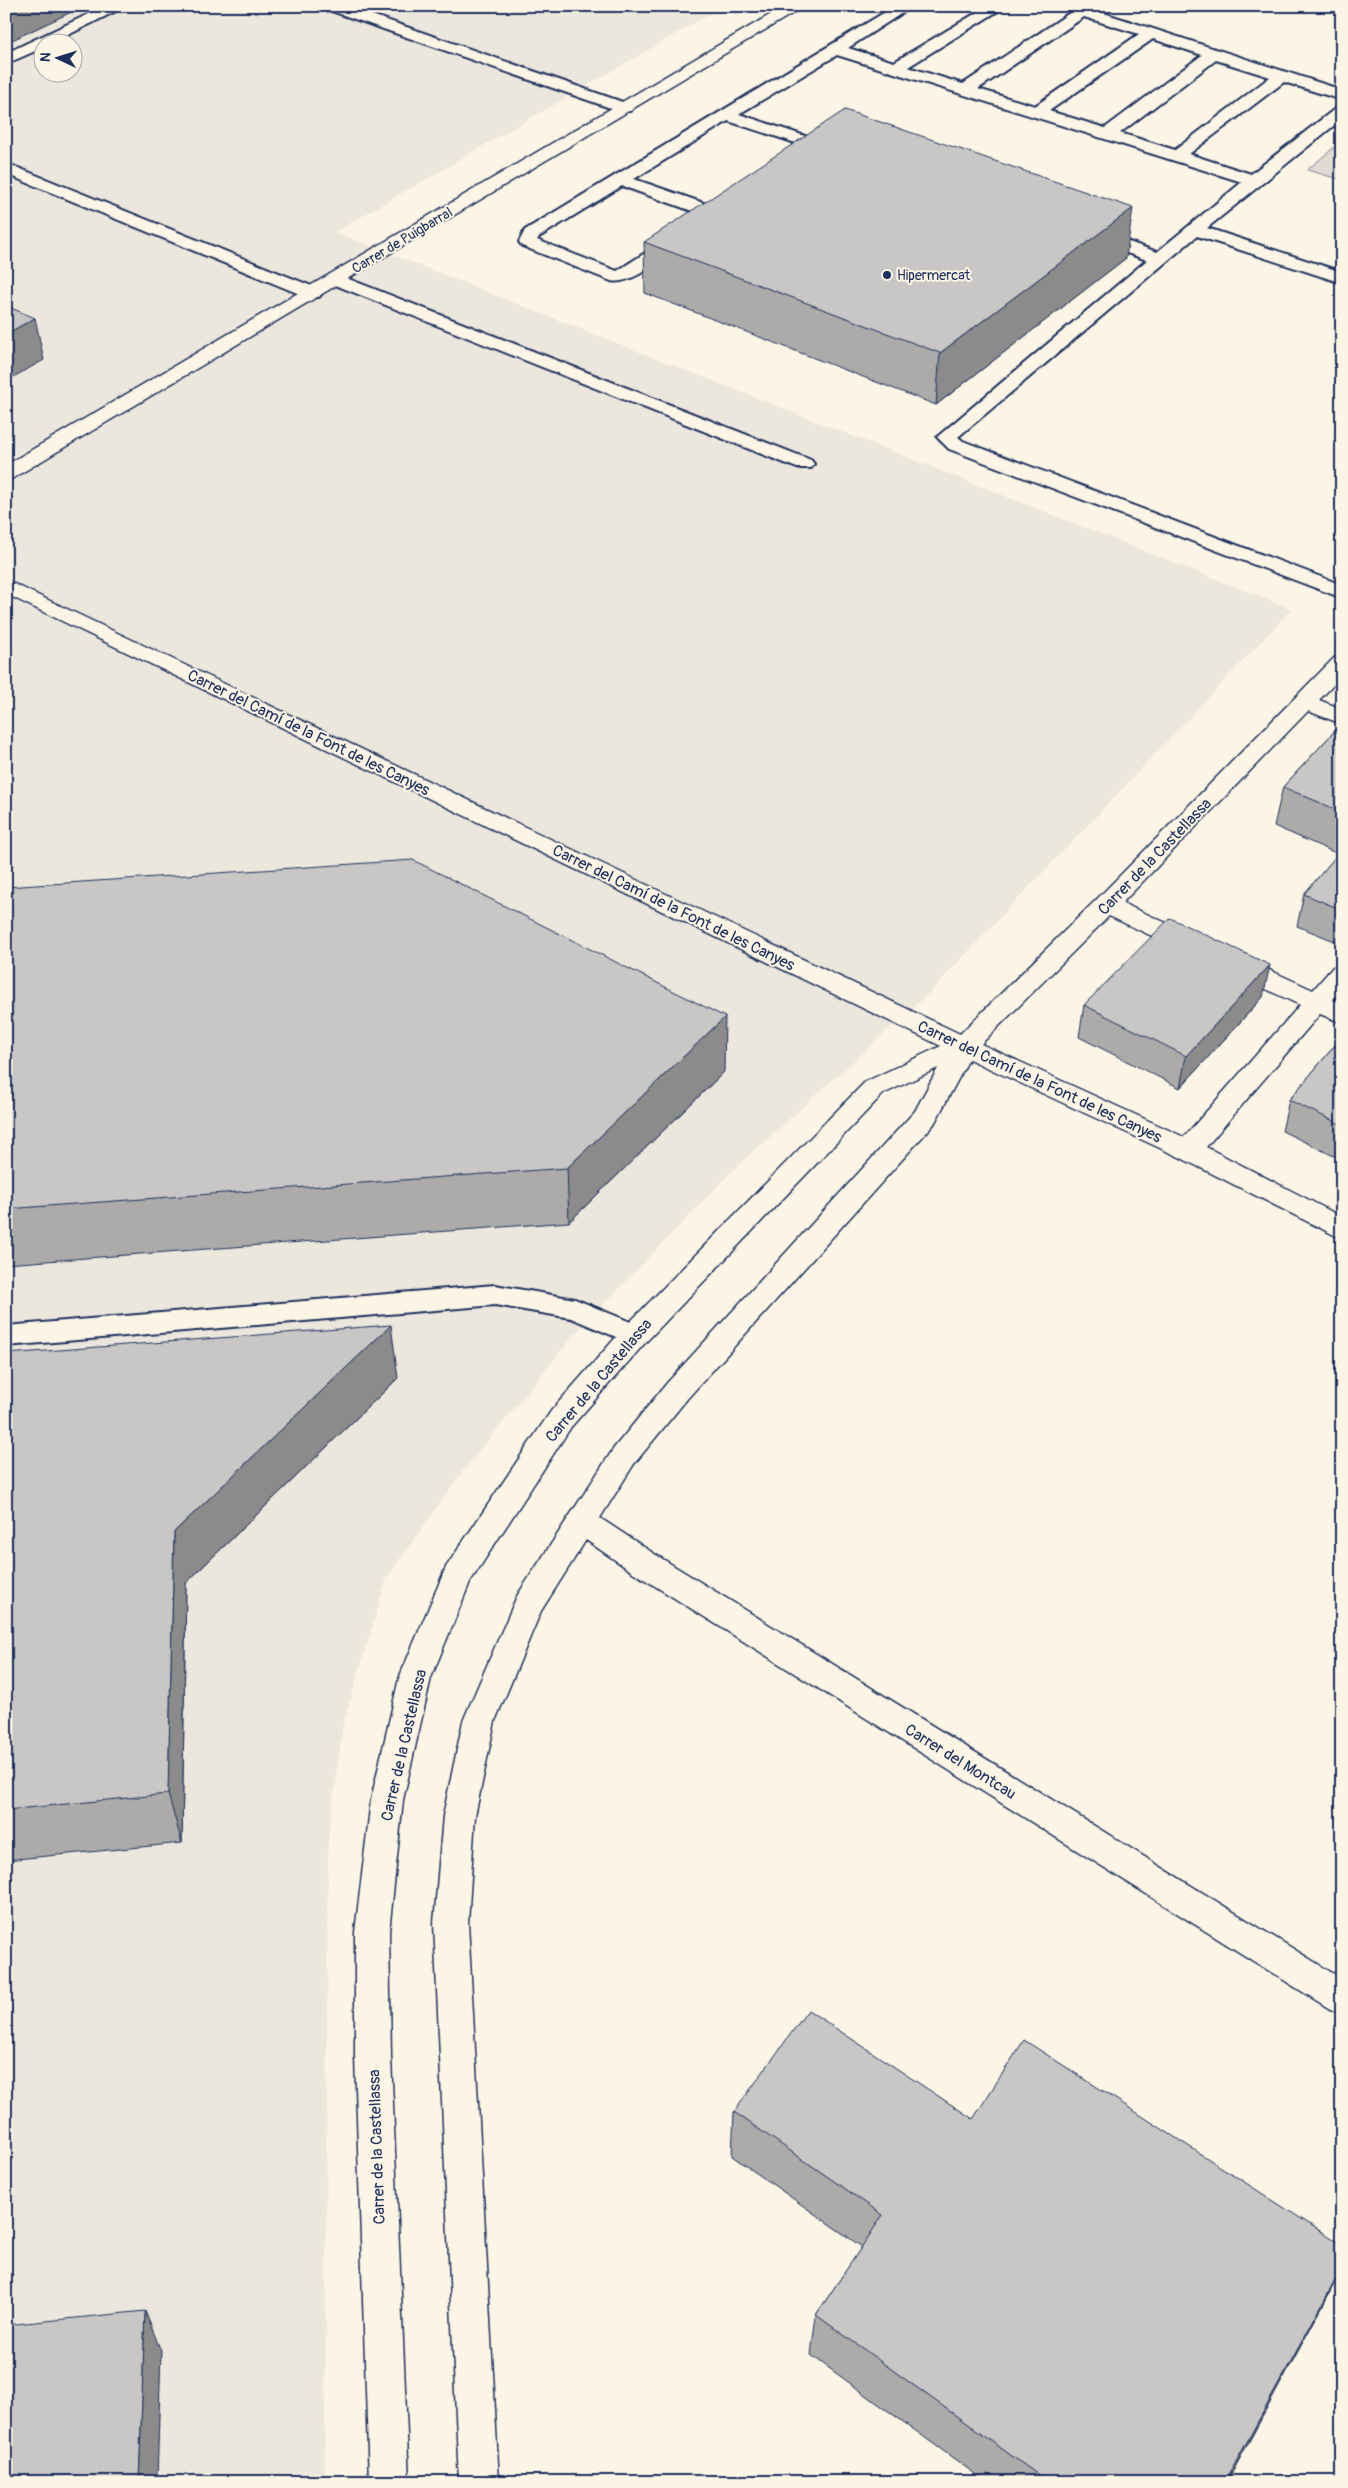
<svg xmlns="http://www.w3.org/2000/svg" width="1348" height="2488" font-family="Pangolin,sans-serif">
	<rect width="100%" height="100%" fill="#fcf5e5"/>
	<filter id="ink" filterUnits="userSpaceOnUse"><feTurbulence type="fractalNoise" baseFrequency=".02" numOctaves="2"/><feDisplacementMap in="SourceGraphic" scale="10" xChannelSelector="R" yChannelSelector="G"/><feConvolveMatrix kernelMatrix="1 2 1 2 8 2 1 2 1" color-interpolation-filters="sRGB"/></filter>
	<g filter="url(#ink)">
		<path fill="#ece7dc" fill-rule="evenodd" d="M6,6H724L335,232L1292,609L928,994L734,1169L576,1333L463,1471L387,1577L343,1724L328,1839L325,2482H6ZM42,42H72V72H42Z"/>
		<path fill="#dfdbd4" stroke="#7d8599" d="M1342,141V180L1307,170Z"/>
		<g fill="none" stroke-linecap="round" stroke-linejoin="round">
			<g stroke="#1b2f5e" stroke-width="4">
				<path id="lane" d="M106,6H126L54,42H42V48L6,64V53Z
					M324,6H346L631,105L633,108L631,111H619L326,9Z
					M895,6H913L848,48L894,62L988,6H1006L908,67L963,84L1071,12L1059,6H1082L1342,90V100L1284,82L1189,154L1251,174L1336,108L1342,106V119L1207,228L1342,272V283L1197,236L958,437L963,441L1342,585V598L949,449L937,437L1147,260L1089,240L1086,236L1089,232H1101L1157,252L1242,182L837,55L739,114L826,143L828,146L826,149H814L728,121L634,179L721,209L723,213L721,217H709L622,186L539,237L537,240L617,271L667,239H679L682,243L679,247C663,258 631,286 611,281L522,246L519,242L525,230ZM1084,17L1139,34L1035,106L978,89ZM1153,39L1202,55L1105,128L1049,111ZM1216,60L1270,77L1175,150L1120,133Z
					M6,163L319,289L322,293L319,297H307L6,174Z
					M336,274L811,460L814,464L811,468H797L330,283L327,279L330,275Z
					M495,1285L575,1299L645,1328L649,1335L645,1342L635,1345L571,1318L495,1305L6,1346V1326Z"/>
			</g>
			<g stroke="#1b2f5e" stroke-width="3">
				<path id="street" d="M785,6H805L13,478L6,480V465Z
					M6,580L960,1034L1097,899L1334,658L1342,656V676L1319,700L1342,709V724L1308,711L1122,903L1202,939L1205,945L1202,951L1193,953L1184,951L1109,916L981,1044L1184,1137L1300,1005L1223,969L1220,963L1223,957L1232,955L1241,957L1313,990L1333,967L1342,965V989L1333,1000L1342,1004V1023L1320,1014L1206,1147L1342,1217V1239L1179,1157L969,1059L934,1124L687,1399L634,1464L600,1518L653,1553L1342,1979V2014L1330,2009L631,1571L586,1540L541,1611L495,1721L475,1816L468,1923L499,2482H459L434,1923L443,1816L463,1721L517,1596L614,1448L667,1383L915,1111L938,1068L883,1094L645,1343L571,1427L470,1582L431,1678L403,1800L389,1932L391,2057L409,2482H369L355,2057V1932L371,1800L399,1678L446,1567L551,1411L625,1327L865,1082L941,1046L6,594Z"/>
			</g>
			<use href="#lane" fill="#fcf5e5" fill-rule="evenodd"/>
			<use href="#street" fill="#fcf5e5" fill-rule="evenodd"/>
		</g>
		<path fill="#acabaa" stroke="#1b2f5e" d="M644,242L1126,258L936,405L645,293Z
			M1342,723V944L1297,926L1304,894L1338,854L1274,826L1283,787Z
			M6,887L724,1072L569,1222L6,1264Z
			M1263,997L1180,1088L1079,1037L1084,1005Z
			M1342,1037V1160L1282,1131L1289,1100Z
			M6,1354L398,1378L186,1583L182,1843L6,1860Z
			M734,2112L973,2119L1330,2292L1227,2482H986L811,2355L816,2315L862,2247L732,2156Z"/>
		<path fill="#8c8b8b" stroke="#1b2f5e" d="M6,6H84L6,43Z
			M1133,208L1126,258L936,405L940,353Z
			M35,318L44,360L6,381V334Z
			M1270,965L1263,997L1180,1088L1186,1056Z
			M725,1017L724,1072L569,1222L567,1168Z
			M391,1325L398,1378L186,1583L182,1843L168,1794L174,1532Z
			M1342,2268V2269L1330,2292L1227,2482H1225Z
			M145,2311L161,2351L157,2482H139Z"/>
		<path fill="#c8c7c6" stroke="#1b2f5e" d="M845,110L1133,208L940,353L644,242Z
			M6,306L35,318L6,334Z
			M1342,723V812L1283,787Z
			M1342,849V910L1304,894Z
			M413,860L725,1017L567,1168L6,1209V887Z
			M1170,918L1270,965L1186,1056L1084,1005Z
			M1342,1037V1125L1289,1100Z
			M391,1325L174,1532L168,1794L6,1810V1354Z
			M808,2010L973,2119L1024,2040L1342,2245V2268L1225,2482H1048L816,2315L883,2215L734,2112Z
			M145,2311L139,2482H6V2325Z"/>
	</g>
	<circle fill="#1b2f5e" stroke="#fcf5e5" stroke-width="2" cx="887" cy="275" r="5"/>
	<g text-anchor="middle" stroke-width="4" stroke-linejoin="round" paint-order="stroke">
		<g font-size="14" fill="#1b2f5e" stroke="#fcf5e5">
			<text transform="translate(402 240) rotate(-31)" y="5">Carrer de Puigbarral</text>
		</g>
		<g font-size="14" fill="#1b2f5e" stroke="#fcf5e5" text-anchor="start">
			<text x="897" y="280">Hipermercat</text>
		</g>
		<g font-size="16" fill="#1b2f5e" stroke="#fcf5e5">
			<text transform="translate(309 732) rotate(26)" y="6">Carrer del Camí de la Font de les Canyes</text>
			<text transform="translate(1154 856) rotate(-46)" y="6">Carrer de la Castellassa</text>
			<text transform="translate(674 907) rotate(26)" y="6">Carrer del Camí de la Font de les Canyes</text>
			<text transform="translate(1040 1081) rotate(25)" y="6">Carrer del Camí de la Font de les Canyes</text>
			<text transform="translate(598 1380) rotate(-50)" y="6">Carrer de la Castellassa</text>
			<text transform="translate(403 1745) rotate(-77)" y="6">Carrer de la Castellassa</text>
			<text transform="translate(961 1761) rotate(32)" y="6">Carrer del Montcau</text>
			<text transform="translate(376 2147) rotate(-92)" y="6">Carrer de la Castellassa</text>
		</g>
	</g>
	<rect width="1348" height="2488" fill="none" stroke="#fcf5e5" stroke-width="25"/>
	<rect x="12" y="12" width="1323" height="2463" fill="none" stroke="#1b2f5e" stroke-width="2" filter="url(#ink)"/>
	<g transform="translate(58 58) rotate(274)"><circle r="24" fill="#fcf5e5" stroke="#a2a6af"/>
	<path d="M0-4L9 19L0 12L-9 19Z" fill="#1b2f5e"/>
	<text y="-8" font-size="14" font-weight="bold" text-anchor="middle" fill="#1b2f5e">N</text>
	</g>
</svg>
